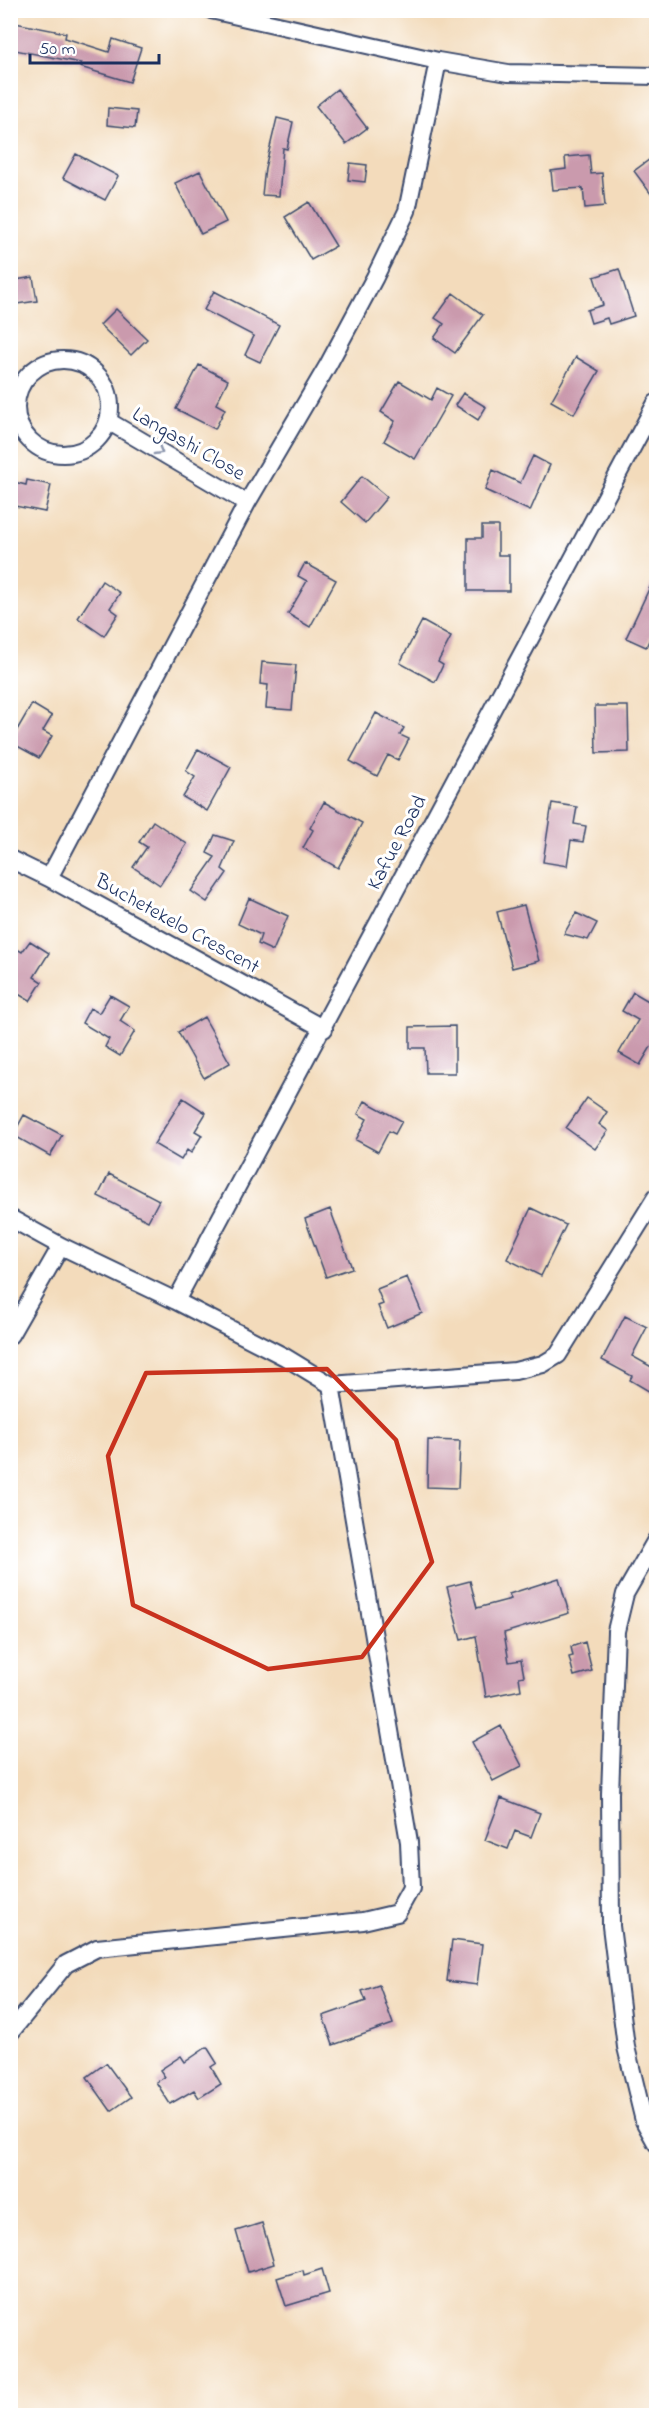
<svg xmlns="http://www.w3.org/2000/svg" width="667" height="2426" font-family="'Indie Flower',sans-serif">
	<rect width="100%" height="100%" fill="#fff"/>
	<filter id="ink" filterUnits="userSpaceOnUse"><feTurbulence type="fractalNoise" baseFrequency=".0167" numOctaves="2"/><feDisplacementMap in="SourceGraphic" scale="12" xChannelSelector="R" yChannelSelector="G"/><feConvolveMatrix kernelMatrix="1 2 1 2 8 2 1 2 1" color-interpolation-filters="sRGB"/></filter>
	<filter id="wash" filterUnits="userSpaceOnUse"><feTurbulence type="fractalNoise" baseFrequency=".008" numOctaves="4" result="noise"/><feDisplacementMap in="SourceGraphic" scale="24" xChannelSelector="R" yChannelSelector="G"/><feGaussianBlur stdDeviation="1.35" result="paint"/><feColorMatrix in="noise" values="0 0 0 0 0 0 0 0 0 0 0 0 0 0 0 0 0 1.4 0 .05"/><feComposite in="paint" operator="in"/></filter>
	<g filter="url(#wash)">
		<rect width="100%" height="100%" fill="#f3dbbb"/>
		<g id="blocks">
			<path fill="#ca9aad" d="M10,22L66,33L65,38L109,52L113,39L141,48L130,82L80,67L81,63L10,49Z
				M337,89L367,128L346,144L316,106Z
				M108,108L137,111L135,128L107,125Z
				M277,118L293,122L287,149L283,148L279,196L262,195L265,168Z
				M76,154L118,176L105,200L63,178Z
				M657,154V202L634,171Z
				M589,155L591,174L602,173L605,206L585,208L583,188L553,190L551,171L566,169L565,157Z
				M350,163L367,165L365,182L348,180Z
				M200,171L226,222L201,234L175,183Z
				M309,202L336,246L311,260L285,217Z
				M619,269L634,316L609,324L607,318L591,323L587,310L603,305L594,277Z
				M33,277L37,301L10,305V281Z
				M214,291L279,325L260,362L245,355L254,336L204,310Z
				M453,293L483,315L455,353L434,338L444,324L435,318Z
				M116,309L147,339L131,355L100,325Z
				M576,357L599,371L574,414L551,401Z
				M199,365L228,380L216,404L225,409L215,429L176,409Z
				M399,381L431,400L437,388L451,396L415,459L384,441L395,421L381,412Z
				M463,393L486,407L478,420L455,405Z
				M533,456L550,465L530,511L485,490L493,470L520,483Z
				M362,476L387,497L365,523L341,502Z
				M27,480L51,485L45,512L10,505V481L26,485Z
				M482,526H498V555H509V591H468V538H482Z
				M305,563L336,580L310,627L288,614L307,581L298,576Z
				M657,572V623L646,647L626,638Z
				M102,581L120,593L110,608L118,614L104,636L78,618Z
				M422,621L451,637L438,662L443,665L435,682L400,663Z
				M262,662L296,665L292,710L266,708L268,685L260,684Z
				M32,704L52,716L43,731L52,736L39,758L10,742Z
				M595,706H628L629,752L596,753Z
				M376,713L404,728L400,735L409,739L398,760L388,755L377,776L350,761Z
				M198,749L231,767L207,811L183,797L195,777L186,771Z
				M324,802L362,823L338,868L303,848L313,830L310,828Z
				M552,803L577,807L574,824L586,826L583,842L571,840L567,866L543,862Z
				M153,821L187,844L160,885L133,867L147,847L139,842Z
				M215,835L234,841L222,869L227,873L207,902L191,891L215,857L207,853Z
				M249,898L288,916L273,951L258,944L261,935L238,924Z
				M524,905L539,961L512,968L497,912Z
				M576,913L597,923L588,940L564,934Z
				M30,941L49,953L34,977L42,982L30,1001L10,989V945L22,952Z
				M633,992L657,1006V1037L640,1065L619,1053L638,1020L622,1011Z
				M110,995L129,1006L120,1021L135,1031L120,1056L105,1047L109,1039L82,1023L90,1008L99,1013Z
				M204,1017L230,1063L204,1078L178,1032Z
				M455,1026V1073H426L425,1048H410V1027Z
				M183,1098L206,1113L195,1131L202,1135L191,1153L187,1150L181,1160L154,1144Z
				M587,1098L607,1112L599,1124L608,1131L595,1149L566,1128Z
				M365,1101L402,1121L395,1134L389,1131L378,1152L356,1140L367,1119L358,1114Z
				M24,1115L62,1135L50,1156L13,1135Z
				M109,1174L159,1200L148,1221L98,1196Z
				M531,1208L566,1225L541,1276L507,1259Z
				M330,1209L352,1268L326,1277L305,1219Z
				M407,1277L422,1313L387,1328L378,1306L383,1304L377,1289Z
				M625,1316L647,1327L632,1356L657,1370V1396L630,1380L632,1376L602,1360Z
				M428,1440L460,1441L458,1488L427,1487Z
				M559,1578L569,1613L504,1633L509,1662L521,1660L524,1676L519,1677L521,1690L486,1697L476,1636L461,1640L447,1587L470,1581L477,1608L511,1599L509,1594Z
				M585,1642L592,1671L574,1676L569,1657L573,1656L571,1647Z
				M501,1726L522,1766L493,1781L472,1742Z
				M501,1798L540,1813L531,1837L515,1831L508,1849L485,1840Z
				M452,1940L482,1944L477,1985L447,1981Z
				M379,1985L393,2024L333,2045L323,2016L366,2001L362,1991Z
				M207,2047L217,2063L211,2067L221,2084L199,2098L194,2090L170,2104L156,2082L165,2077L160,2070L181,2056L185,2062Z
				M106,2063L131,2097L111,2111L87,2077Z
				M262,2223L274,2264L248,2272L236,2231Z
				M322,2269L329,2293L286,2306L277,2278L303,2270L304,2275Z"/>
		</g>
	</g>
	<g filter="url(#ink)">
		<use href="#blocks" fill-opacity="0" stroke="#3b496c" stroke-width="1.5"/>
		<g fill="none" stroke-linecap="round" stroke-linejoin="round">
			<g stroke="#3b496c" stroke-width="20">
				<path id="minor" d="M211,10L438,61L508,73L656,76
					M16 407a47 47 0 1 1 94 0a47 47 0 1 1-94 0Z
					M108,421L247,503
					M10,859L49,878L324,1029
					M49,878L247,503L328,365L375,277L407,211L438,61
					M10,1218L61,1246L176,1301L285,1357L331,1385L515,1371L543,1364L558,1355L656,1197
					M176,1301C338,1003 495,702 656,403
					M10,1335L61,1246
					M656,1540L625,1594L616,1631L610,1794L611,1926L626,2047L644,2121L656,2143
					M10,2033L66,1964L97,1948L363,1921L397,1913L411,1888L409,1842L331,1385"/>
			</g>
			<use href="#minor" stroke="#fff" stroke-width="16"/>
		</g>
		<defs><path id="oneway-chevron" d="M-2-3.5L2.5 0L-2 3.5" fill="none" stroke-width="1.6" stroke-linecap="round" stroke-linejoin="round" transform="scale(1.5)"/></defs>
		<use stroke="#8d97ae" href="#oneway-chevron" transform="translate(159 451) rotate(30)"/>
	</g>
	<path fill="none" stroke="#c8321e" stroke-width="4.5" stroke-linejoin="round" d="M327,1369L396,1440L432,1562L362,1657L268,1669L133,1605L108,1456L146,1373Z"/>
	<g text-anchor="middle" stroke-width="6" stroke-linejoin="round" paint-order="stroke">
		<g font-size="21" fill="#1b2f5e" stroke="#fff">
			<text transform="translate(189 443) rotate(30)" y="7">Langashi Close</text>
			<text transform="translate(396 842) rotate(-62)" y="7">Kafue Road</text>
			<text transform="translate(178 923) rotate(29)" y="7">Buchetekelo Crescent</text>
		</g>
	</g>
	<rect width="667" height="2426" fill="none" stroke="#fff" stroke-width="36"/>
	<path d="M30 54v9h129v-9" fill="none" stroke="#1b2f5e" stroke-width="3"/>
	<text x="39" y="54" font-size="18" fill="#1b2f5e" stroke="#ffffff" stroke-width="4.5" paint-order="stroke">50 m</text>
</svg>
